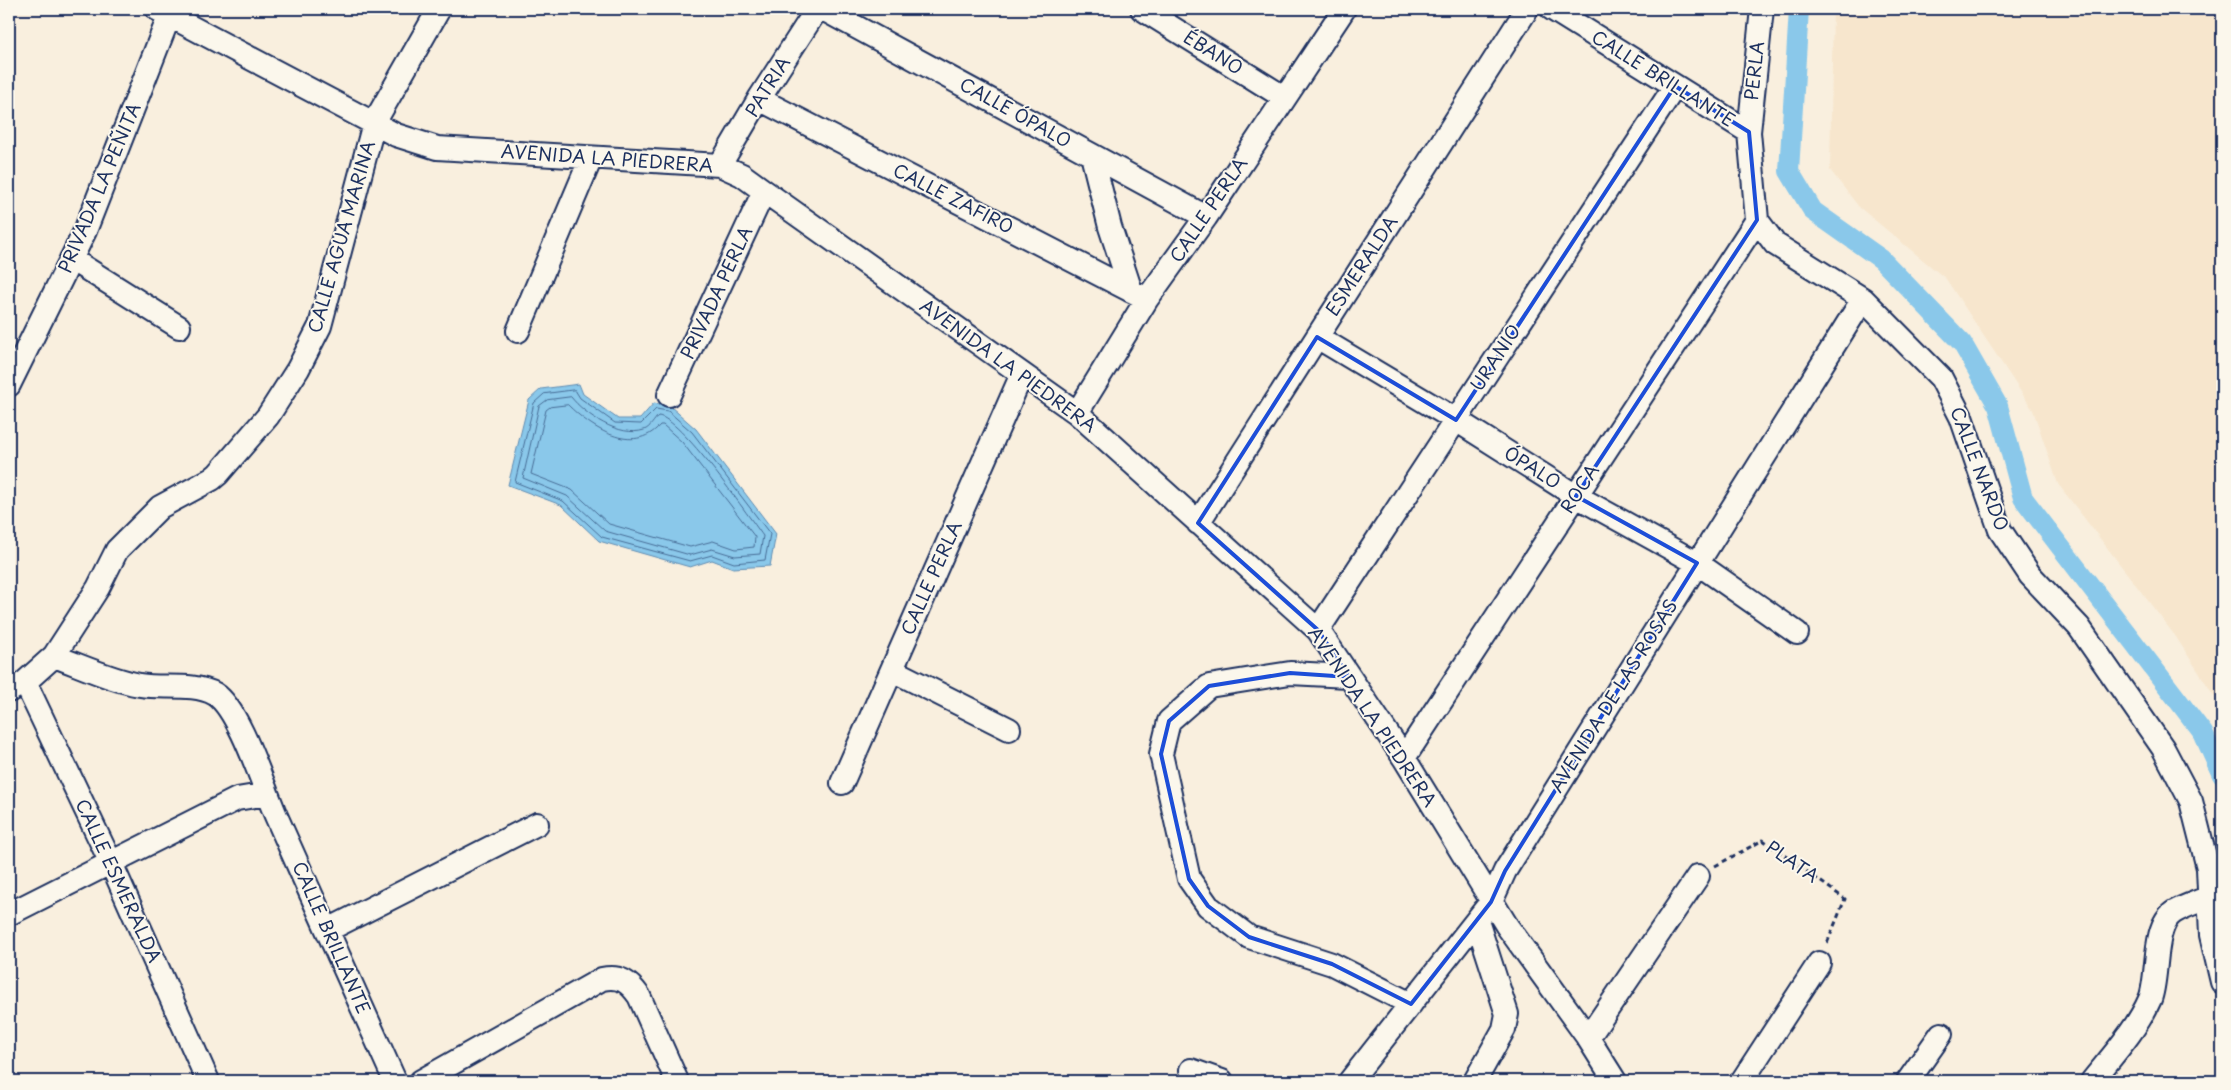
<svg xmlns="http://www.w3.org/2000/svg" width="2231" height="1090" font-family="'Playpen Sans',sans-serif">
	<rect width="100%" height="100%" fill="#f9efde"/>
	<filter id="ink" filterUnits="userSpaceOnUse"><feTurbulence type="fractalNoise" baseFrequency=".02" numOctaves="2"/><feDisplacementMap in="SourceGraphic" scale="10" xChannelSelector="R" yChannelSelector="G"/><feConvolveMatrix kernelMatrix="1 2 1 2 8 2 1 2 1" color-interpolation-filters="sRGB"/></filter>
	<g filter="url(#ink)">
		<path fill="#f7e6cd" d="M1833,9H2222V708L2176,637L2058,484L2033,410L1946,279L1859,207L1830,170Z"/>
		<path fill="#8ac8ea" stroke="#5e8bb2" d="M579,384L583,394L618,419H640L654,403L670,406L696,429L776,534L770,566L733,568L712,560L690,567L599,541L561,505L508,485L529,400L541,389Z"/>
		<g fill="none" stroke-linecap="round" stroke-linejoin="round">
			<path stroke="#476c96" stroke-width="1" d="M575,390L580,398L615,423L641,424L656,409L668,411L692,432L770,534L765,560L734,563L712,555L690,561L602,537L563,501L515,482L534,403L544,394Z
				M571,397C585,415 620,438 644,430C650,428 654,420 658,416C680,417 747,514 763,536L760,554L735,556L712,549L690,555L605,531L567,496L523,478L539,406L547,400Z
				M568,405C591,428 633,456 660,425H663L682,442L755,537L754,547L736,549L713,541L690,547L609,524L572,490L531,474L546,410L550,407Z"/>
			<path stroke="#8ac8ea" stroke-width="20" d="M1799,9L1789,171L1813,211L1881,259L1962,343L1998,406L2023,498L2203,733L2222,775"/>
			<g stroke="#1b2f5e" stroke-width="26">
				<path id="minor" d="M157,9L396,135L437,148L720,165L742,175L764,191L1077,413L1318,630L1404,758L1507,926L1588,1038L1615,1081
					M823,9L1206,217
					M1142,9L1285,98
					M1552,9L1749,132
					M1762,9L1749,132L1757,220L1775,244L1863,299L1941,378L1961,417L2000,530L2030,575L2079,627L2163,748L2191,801L2208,868L2211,935L2222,982
					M759,99L1147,299
					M1092,155L1110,227L1131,291
					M720,165L759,99L817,9
					M71,259L179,327
					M518,331L591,158
					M1317,337L1456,420L1576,496L1697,563L1797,633
					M9,385L85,231L170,14
					M669,395L764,191
					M1077,413L1147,299L1206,217L1344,9
					M1198,523L1527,9
					M1318,630L1675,86
					M54,656C82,666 111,680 140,685C163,689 193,682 215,694C240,710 264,789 277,818C316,906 356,994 395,1081
					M892,670L1009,729
					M1348,676L1290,673L1209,686L1169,721L1161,754L1189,879L1208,906L1249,937L1332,964L1411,1004
					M25,682L111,863L208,1081
					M9,691L25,682L54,656L98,588L117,550L160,507L212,479L218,474L268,416L298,369L320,326L374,123L439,9
					M1404,758L1757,220
					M842,783L1022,374
					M9,914L237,799L267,794
					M328,930L537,824
					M1588,1038L1698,876
					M1191,1070L1222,1081
					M421,1081L602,979C620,975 629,982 639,996L677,1081
					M1350,1081L1491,902L1505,871L1863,299
					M1475,1081L1504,1029L1507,1014L1477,921
					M1742,1081L1819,963
					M1908,1081L1941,1034
					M2092,1081C2112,1056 2137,1029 2150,999C2159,977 2152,926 2174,912C2184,906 2198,902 2209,897"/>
			</g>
			<path stroke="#1b2f5e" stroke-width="3" stroke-dasharray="5 4" stroke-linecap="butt" d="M1715,866L1763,840L1845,899L1826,946"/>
			<use href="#minor" stroke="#fbf7ec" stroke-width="22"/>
		</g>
	</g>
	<path fill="none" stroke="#1d4ed8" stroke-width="4" stroke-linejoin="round" d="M1675,86L1749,132L1757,220L1576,496L1697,563L1505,871L1491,902L1411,1004L1332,964L1249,937L1208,906L1189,879L1161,754L1169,721L1209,686L1290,673L1349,677L1318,630L1198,523L1317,337L1456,420Z"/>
	<g text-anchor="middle" stroke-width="4" stroke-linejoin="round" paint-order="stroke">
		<g font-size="18" fill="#1b2f5e" stroke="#fbf7ec">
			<text transform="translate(1213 53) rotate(32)" y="6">ÉBANO</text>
			<text transform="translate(1755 71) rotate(-84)" y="6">PERLA</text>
			<text transform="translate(1663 79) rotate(32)" y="6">CALLE BRILLANTE</text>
			<text transform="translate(768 87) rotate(-58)" y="6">PATRIA</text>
			<text transform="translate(1015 113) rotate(29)" y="6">CALLE ÓPALO</text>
			<text transform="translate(607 159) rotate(4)" y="6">AVENIDA LA PIEDRERA</text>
			<text transform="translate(100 188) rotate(-67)" y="6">PRIVADA LA PEÑITA</text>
			<text transform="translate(953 199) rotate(27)" y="6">CALLE ZAFIRO</text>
			<text transform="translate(1209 210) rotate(-56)" y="6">CALLE PERLA</text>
			<text transform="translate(342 237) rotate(-74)" y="6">CALLE AGUA MARINA</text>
			<text transform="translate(1362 266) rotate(-57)" y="6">ESMERALDA</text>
			<text transform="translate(717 293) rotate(-65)" y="6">PRIVADA PERLA</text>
			<text transform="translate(1496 358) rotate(-57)" y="6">URANIO</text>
			<text transform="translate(1008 366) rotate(36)" y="6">AVENIDA LA PIEDRERA</text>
			<text transform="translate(1532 468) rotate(32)" y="6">ÓPALO</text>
			<text transform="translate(1979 469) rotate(69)" y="6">CALLE NARDO</text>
			<text transform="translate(1580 489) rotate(-57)" y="6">ROCA</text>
			<text transform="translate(932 578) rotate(-66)" y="6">CALLE PERLA</text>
			<text transform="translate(1614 696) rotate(-58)" y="6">AVENIDA DE LAS ROSAS</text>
			<text transform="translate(1372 717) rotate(56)" y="6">AVENIDA LA PIEDRERA</text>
			<text transform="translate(1792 862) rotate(34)" y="6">PLATA</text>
			<text transform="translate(118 881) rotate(65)" y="6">CALLE ESMERALDA</text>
			<text transform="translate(331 938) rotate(66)" y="6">CALLE BRILLANTE</text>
		</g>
	</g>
	<rect width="2231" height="1090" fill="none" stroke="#fbf7ec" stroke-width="30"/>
	<rect x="15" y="15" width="2201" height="1060" fill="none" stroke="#1b2f5e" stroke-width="2" filter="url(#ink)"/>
</svg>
